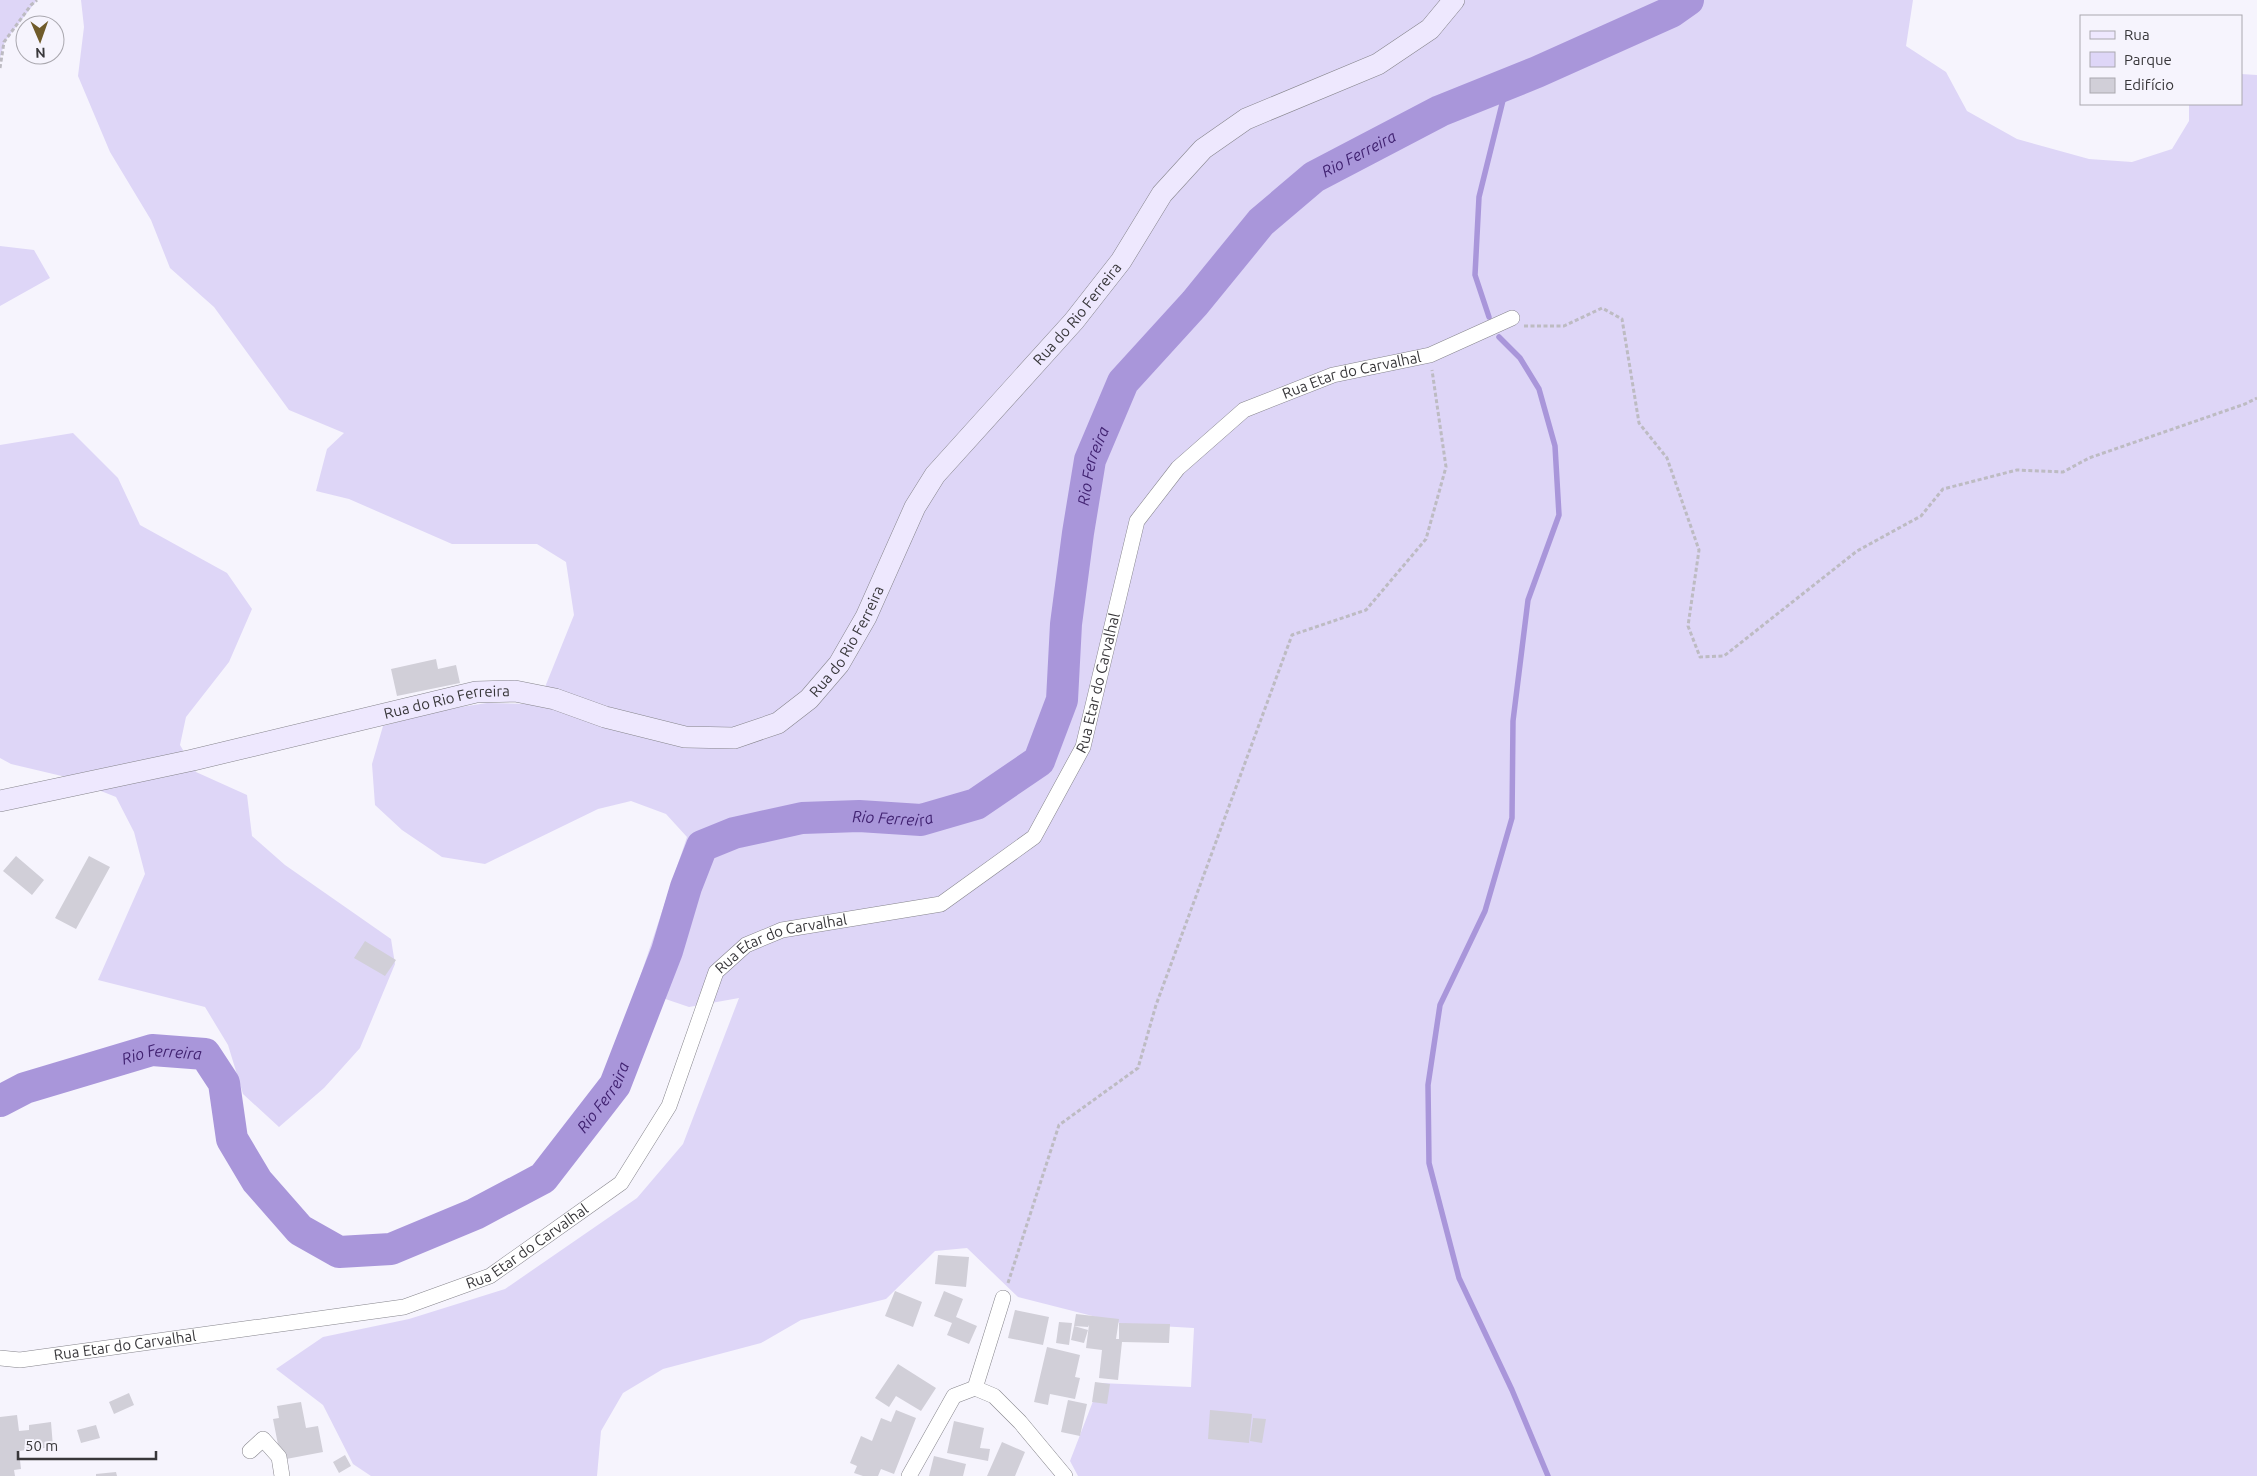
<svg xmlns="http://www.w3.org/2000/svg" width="2257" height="1476" font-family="Ubuntu,sans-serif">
	<rect width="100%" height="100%" fill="#f6f4fd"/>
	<path fill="#ded6f7" d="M0,0H37L5,41L0,58Z
		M81,0H1913L1906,46L1946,72L1967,111L2017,139L2089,159L2132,162L2172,149L2189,121V104H2241V74L2257,75V1476H1078L1070,1461L1100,1383L1191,1387L1194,1328L1124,1324L1018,1297L967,1248L935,1251L886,1299L801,1320L761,1343L663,1369L623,1393L601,1431L597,1476H371L353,1464L323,1405L276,1369L323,1337L409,1319L505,1289L637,1198L683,1144L739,998L689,1007L636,989L687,837L666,814L631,801L598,809L485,864L442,857L402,830L375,805L372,764L383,726L441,710L487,703L528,704L543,692L574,615L566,562L537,544H452L349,499L316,491L327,449L344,433L289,410L214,307L170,268L151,220L110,152L78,76L84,27Z
		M0,246L34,250L50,278L0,306Z
		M73,433L118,478L140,525L227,573L252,609L229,662L186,717L180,745L196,772L247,795L252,836L285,865L391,939L395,964L360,1048L324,1088L279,1127L243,1094L228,1045L205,1007L98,980L145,874L134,832L116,797L66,777L11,764L0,758V445Z"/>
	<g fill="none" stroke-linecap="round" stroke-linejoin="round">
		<path stroke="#a996da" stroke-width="5.5" d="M1489,317L1475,275L1479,197L1507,84
			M1499,337L1520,358L1539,389L1555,446L1559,515L1528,600L1513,721L1512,818L1485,911L1440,1005L1428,1085L1429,1163L1459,1278L1512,1390L1548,1476"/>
		<path stroke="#a996da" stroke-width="32" id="s1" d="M0,1101L25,1088L152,1050L205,1054L224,1083L232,1139L257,1181L300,1230L339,1252L391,1249L475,1214L543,1178L615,1085L667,951L686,887L702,846L734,833L802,818L859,816L921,820L976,804L1039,761L1062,700L1066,624L1078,533L1090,460L1123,382L1195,303L1261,222L1314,177L1440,111L1537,72L1671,12L1688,0"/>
	</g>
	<path fill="#d1cfd8" d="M436,659L438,669L456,665L460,683L397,696L391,669Z
		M16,856L44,880L32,895L3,871Z
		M89,856L110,867L76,929L55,918Z
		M365,941L396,960L385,976L354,958Z
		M938,1255L969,1257L966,1287L935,1284Z
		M895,1291L922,1302L913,1327L885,1316Z
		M944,1291L963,1299L956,1317L977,1326L969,1344L947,1335L952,1323L934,1316Z
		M1015,1310L1049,1317L1043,1345L1008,1338Z
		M1076,1314L1119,1319L1116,1339H1119V1323L1170,1324L1169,1343L1122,1342L1118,1380L1099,1378L1102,1350L1086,1348L1089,1325L1088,1327L1074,1326Z
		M1059,1322L1072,1323L1069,1345L1056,1343Z
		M1074,1326L1088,1330L1084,1343L1071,1340Z
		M1047,1347L1080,1355L1075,1377L1080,1378L1075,1399L1050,1394L1048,1405L1034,1402Z
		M898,1364L936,1388L921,1411L896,1396L889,1407L875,1398Z
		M1095,1382L1110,1384L1107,1404L1092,1402Z
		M129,1393L134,1405L114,1414L109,1402Z
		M1068,1400L1087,1404L1080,1436L1061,1432Z
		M301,1402L306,1428L318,1426L323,1452L281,1460L273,1419L279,1418L277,1406Z
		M896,1410L916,1418L894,1474L881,1469L878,1476H863L854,1473L857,1466L850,1463L861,1436L872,1441L881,1418L891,1422Z
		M1210,1410L1252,1414L1249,1443L1208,1439Z
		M17,1415L19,1431L29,1430V1425L51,1422L53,1447L19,1451L21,1469L14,1470L15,1476H0V1417Z
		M1253,1418L1266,1419L1262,1443L1250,1441Z
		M954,1421L984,1428L980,1448L990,1449L988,1461L947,1453Z
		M96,1425L100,1438L81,1443L77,1430Z
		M1002,1442L1025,1452L1015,1476H987Z
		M345,1455L351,1466L339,1473L333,1462Z
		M934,1456L966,1464L963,1476H929Z
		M116,1472L117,1476H96V1474Z"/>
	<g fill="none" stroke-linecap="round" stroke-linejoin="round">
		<g stroke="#86858c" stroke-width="16">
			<g id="street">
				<path id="s2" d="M0,1358L20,1360L404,1307L490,1276L621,1183L669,1106L716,972L746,945L782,930L941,904L1034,837L1083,747L1137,521L1178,468L1244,410L1333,375L1430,355L1512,318"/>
				<path d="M975,1388L994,1396L1020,1422L1065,1476"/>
				<path d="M975,1388L1003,1298"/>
				<path d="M250,1451L263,1439L279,1457L282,1476"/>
				<path d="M909,1476L954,1396L975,1388"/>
			</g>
		</g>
		<g stroke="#86858c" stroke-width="22">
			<g id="secondary">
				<path id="s3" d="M0,801L193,760L476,692L515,691L555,699L605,717L685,737L734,738L778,723L809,699L839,664L866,617L915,507L935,475L1074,321L1121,261L1162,194L1203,149L1246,119L1378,64L1430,29L1454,0"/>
			</g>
		</g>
		<path stroke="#bdbbc2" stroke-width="3" stroke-dasharray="4 2.5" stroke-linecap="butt" d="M0,68L4,42L31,5L37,0
			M1524,326H1564L1602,308L1622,319L1639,423L1667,458L1699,550L1688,626L1700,657L1724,656L1857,551L1921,516L1943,489L2017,470L2063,472L2089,458L2245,404L2257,398
			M1008,1283L1059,1125L1138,1068L1156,1005L1292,635L1366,610L1426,539L1446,467L1432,370"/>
		<use href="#street" stroke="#fff" stroke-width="15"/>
		<use href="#secondary" stroke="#eee8fe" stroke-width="21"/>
	</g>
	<g text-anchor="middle" stroke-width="4.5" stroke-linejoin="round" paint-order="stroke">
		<g font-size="15" fill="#38373a" stroke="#f6f4fd">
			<text dy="5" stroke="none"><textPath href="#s3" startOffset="1312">Rua do Rio Ferreira</textPath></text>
			<text dy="5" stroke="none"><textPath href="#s2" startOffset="1851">Rua Etar do Carvalhal</textPath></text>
			<text dy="5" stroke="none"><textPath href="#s3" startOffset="908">Rua do Rio Ferreira</textPath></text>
			<text dy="5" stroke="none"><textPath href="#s2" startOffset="1416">Rua Etar do Carvalhal</textPath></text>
			<text dy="5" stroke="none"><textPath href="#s3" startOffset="458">Rua do Rio Ferreira</textPath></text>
			<text dy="5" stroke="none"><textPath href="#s2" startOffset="966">Rua Etar do Carvalhal</textPath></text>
			<text dy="5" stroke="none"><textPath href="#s2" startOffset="546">Rua Etar do Carvalhal</textPath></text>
			<text dy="5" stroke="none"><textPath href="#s2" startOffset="126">Rua Etar do Carvalhal</textPath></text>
		</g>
		<g font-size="16" font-style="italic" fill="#412271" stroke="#f6f4fd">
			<text dy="6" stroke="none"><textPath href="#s1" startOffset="2136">Rio Ferreira</textPath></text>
			<text dy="6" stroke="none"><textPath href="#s1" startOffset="1715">Rio Ferreira</textPath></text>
			<text dy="6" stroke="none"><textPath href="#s1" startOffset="1251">Rio Ferreira</textPath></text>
			<text dy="6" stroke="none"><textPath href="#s1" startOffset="170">Rio Ferreira</textPath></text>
			<text dy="6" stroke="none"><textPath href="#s1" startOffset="785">Rio Ferreira</textPath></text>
		</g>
	</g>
	<rect x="2080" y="15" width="162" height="90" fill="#f6f4fd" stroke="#aaa8af"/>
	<rect x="2090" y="31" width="25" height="8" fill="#eee8fe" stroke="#aaa8af"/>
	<text x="2124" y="40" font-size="15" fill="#38373a">Rua</text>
	<rect x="2090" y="52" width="25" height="15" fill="#ded6f7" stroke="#aaa8af"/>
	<text x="2124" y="65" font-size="15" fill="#38373a">Parque</text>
	<rect x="2090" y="78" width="25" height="15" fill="#d1cfd8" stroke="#aaa8af"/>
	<text x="2124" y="90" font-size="15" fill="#38373a">Edifício</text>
	<g transform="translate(40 40) rotate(178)"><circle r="24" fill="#f6f4fd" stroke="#aaa8af"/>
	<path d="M0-4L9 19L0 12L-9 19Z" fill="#705b2a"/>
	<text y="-8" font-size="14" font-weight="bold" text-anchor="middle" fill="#38373a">N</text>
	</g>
	<path d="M18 1451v8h138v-8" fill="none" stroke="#38373a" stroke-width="2.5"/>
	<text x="25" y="1451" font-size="15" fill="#38373a" stroke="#f6f4fd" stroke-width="4" paint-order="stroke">50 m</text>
</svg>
